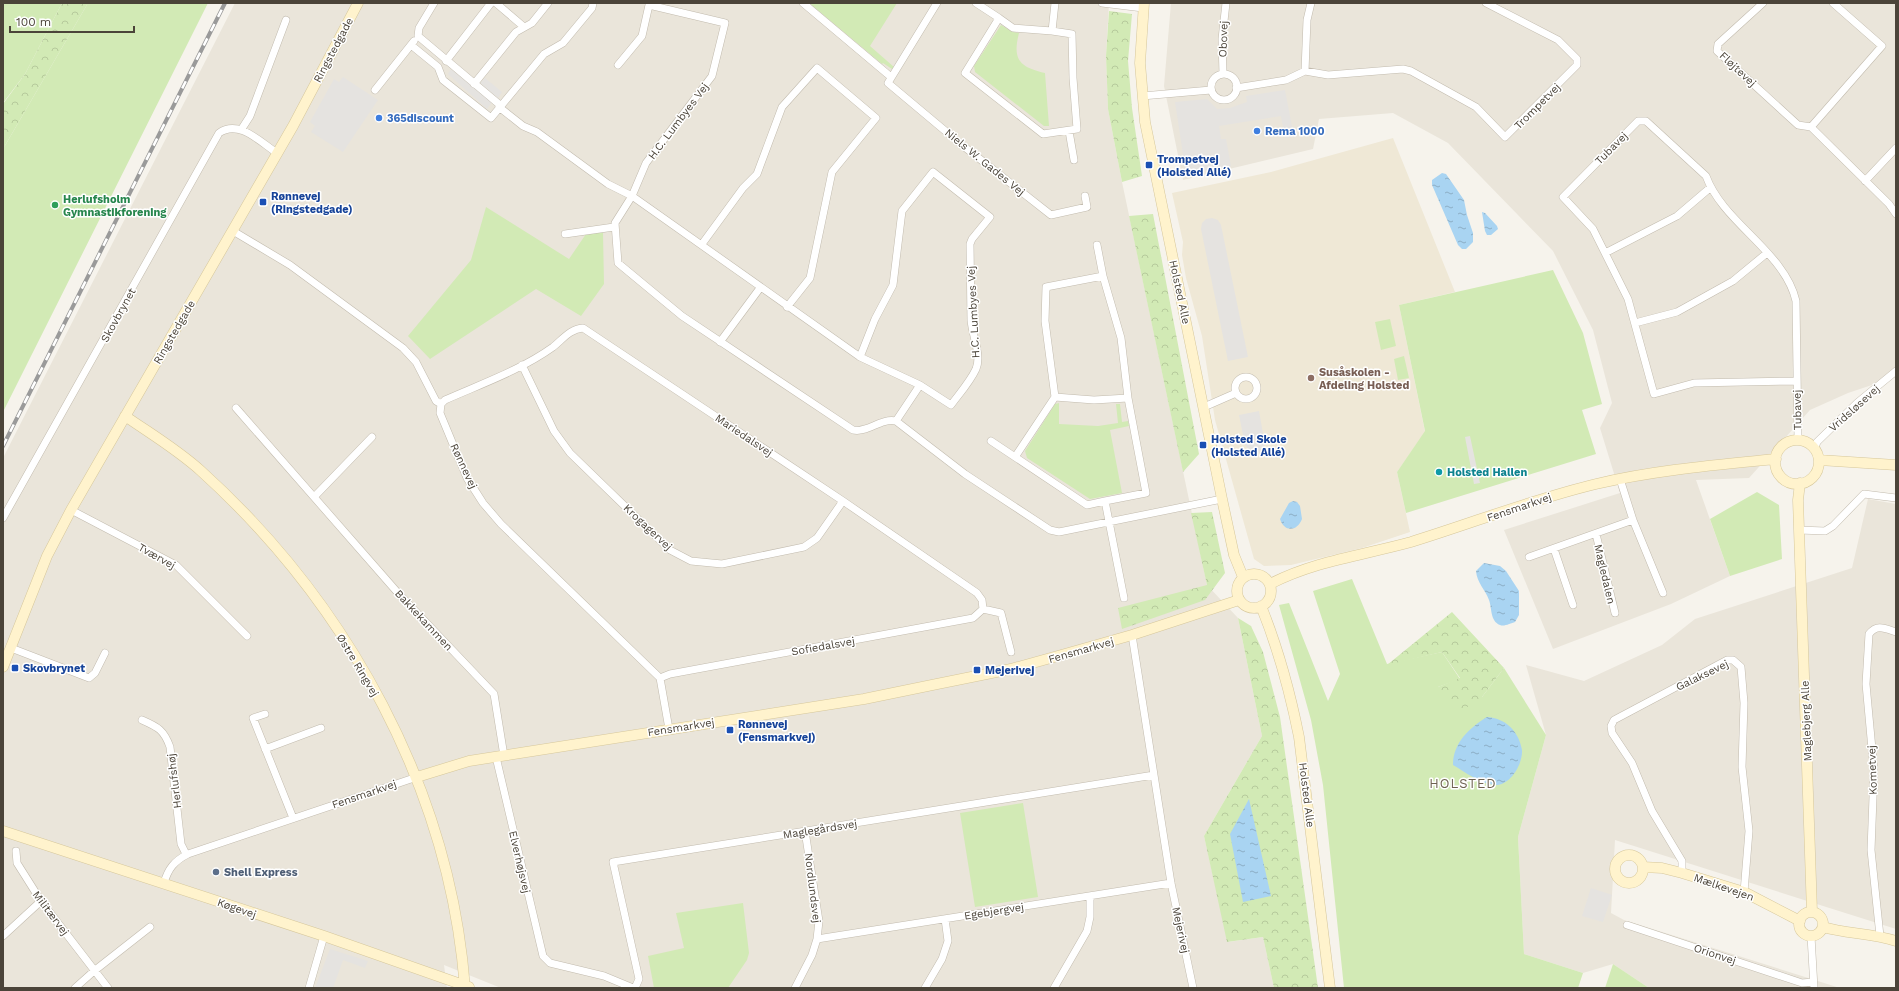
<svg xmlns="http://www.w3.org/2000/svg" width="1899" height="991" font-family="'Work Sans',sans-serif">
	<defs>
		<pattern id="forest-crowns" width="20" height="18" patternUnits="userSpaceOnUse"><rect width="20" height="18" fill="#d2eab5"/><path d="M2 6a3 3 0 1 1 6 0M12 15a3 3 0 1 1 6 0" fill="none" stroke="#b6ca9c"/></pattern>
		<pattern id="water-ripples" width="26" height="14" patternUnits="userSpaceOnUse"><rect width="26" height="14" fill="#a9d4f2"/><path d="M2 4q2-2 4 0t4 0M15 11q2-2 4 0t4 0" fill="none" stroke="#8caec5"/></pattern>
	</defs>
	<rect width="100%" height="100%" fill="#f6f3ec"/>
	<path fill="#eae5da" d="M235,3H1109L1106,56L1108,109L1122,182L1207,585L1238,618L1262,736L1204,836L1228,942L1263,937L1274,988H501L444,965L447,988H3V458Z
		M1171,3H1896V377L1848,393L1810,410L1749,478L1696,480L1730,576L1671,604L1553,649L1504,530L1620,493L1600,428L1612,403L1593,330L1553,251L1448,143L1393,113L1319,119L1313,149L1183,180L1164,86Z
		M1868,499L1896,504V929L1615,840L1611,913L1624,920L1840,988H1649L1613,964L1583,973L1524,954L1518,837L1546,735L1526,665L1584,681L1662,645L1695,619L1852,568Z"/>
	<path fill="#efe8d6" d="M1393,138L1455,292L1399,305L1425,432L1397,472L1410,532L1362,548L1291,565L1264,566L1254,559L1215,420L1202,336L1186,278L1182,255L1183,242L1172,193L1271,172Z"/>
	<path fill="#d2eab5" d="M3,3H62L25,74L3,103Z
		M88,3H208L3,412V149Z
		M809,3H897L870,46L894,67L892,69L883,63L882,64Z
		M1001,25L1013,32L1019,33C1012,60 1020,67 1045,73L1049,126H1044L975,72L974,66Z
		M486,207L569,259L586,234L603,232L604,284L581,316L536,289L430,359L408,336L471,260Z
		M1553,270L1583,333L1602,404L1582,410L1596,454L1406,513L1397,472L1425,431L1399,305Z
		M1390,319L1396,346L1381,350L1375,322Z
		M1404,356L1409,378L1398,380L1394,359Z
		M1059,403V424L1098,426L1118,423L1116,404H1120L1122,422L1128,421L1129,426L1110,430L1122,493L1090,499L1027,458L1025,451L1055,404Z
		M1757,492L1779,505L1782,559L1730,576L1710,519Z
		M1352,579L1387,664L1442,652L1460,679L1438,687L1482,697L1504,668L1546,735L1518,837L1524,954L1583,973L1578,988H1344L1323,785L1311,720L1279,605L1289,603L1328,701L1340,674L1313,591Z
		M1023,803L1038,897L975,907L960,813Z
		M743,903L749,953L747,960L728,988H654L648,956L684,948L676,913Z
		M1613,964L1649,988H1605Z"/>
	<path fill="url(#forest-crowns)" d="M62,3H88L3,149V104L25,74Z
		M1109,11L1132,14L1128,61L1132,108L1142,176L1122,182L1108,109L1106,56Z
		M1153,214L1199,454L1183,472L1129,216Z
		M1212,512L1225,573L1205,600L1122,629L1118,608L1207,585L1191,513Z
		M1452,612L1504,668L1482,697L1457,714L1438,687L1460,678L1442,652L1387,665Z
		M1238,618L1251,626L1263,652L1280,717L1318,988H1274L1263,937L1227,942L1204,836L1262,736Z"/>
	<path fill="#e5e3e0" d="M451,69L492,102L487,109L448,74Z
		M343,77L378,100L343,152L311,132L315,126L310,122L334,79L339,82Z
		M485,78L502,92L498,98L480,83Z
		M1285,90L1294,137L1285,138L1281,116L1219,126L1221,139H1226L1231,166L1186,174L1175,102L1207,99L1217,109L1230,108L1247,102L1246,96Z
		M1212,218L1218,220L1221,225L1248,357L1228,361L1201,229L1202,223L1206,219Z
		M1259,411L1265,445L1259,452L1255,453L1251,452L1245,445L1239,415Z
		M1470,436L1480,483L1474,484L1465,437Z
		M1591,888L1612,895L1603,922L1582,916Z
		M330,949L368,961L365,968L343,960L333,988H315Z"/>
	<path fill="url(#water-ripples)" d="M1442,173L1446,174L1464,200L1467,215L1473,233V242L1466,249H1462L1458,245L1432,185V180Z
		M1482,212L1485,213L1497,226L1498,229L1491,235H1487L1485,231Z
		M1293,501L1297,502L1300,506L1302,519C1297,532 1284,532 1280,519L1289,503Z
		M1484,563L1500,566L1506,571L1519,591V615L1515,622C1511,623 1504,627 1500,625C1490,621 1492,608 1489,600C1485,589 1477,583 1476,571Z
		M1487,717C1505,718 1519,731 1522,750C1523,764 1510,786 1495,785C1481,784 1465,772 1453,765C1453,743 1469,728 1487,717Z
		M1249,799L1271,896L1243,902L1230,834Z"/>
	<g fill="none" stroke-linecap="round" stroke-linejoin="round">
		<g stroke="#c2bbae" stroke-width="8">
			<path id="street" d="M434,3L419,28L418,36L500,105
				M496,3L524,27
				M803,3L891,77
				M937,3L888,83L962,145L1051,215L1087,207L1085,196
				M976,3L999,18
				M1102,3L1143,8
				M1763,3L1718,44L1717,51L1798,125L1811,127L1889,204L1896,214
				M999,18L1013,28L1052,31L1072,34L1073,78L1077,129L1043,134L965,73Z
				M1052,31L1055,3
				M411,45L438,67L443,80L491,118L544,54L563,43L592,8L593,3
				M446,61L491,3
				M618,65L642,36L649,5L725,23L712,76L646,163L632,196L615,223L618,263L682,316L853,430C868,433 880,418 896,421L965,474L1050,530L1059,532L1222,499
				M1305,71L1307,20L1311,3
				M1223,74L1222,39L1226,3
				M1211 87a13 13 0 1 1 26 0a13 13 0 1 1-26 0Z
				M474,84L516,32L532,23L548,3
				M1236,88L1286,80L1305,71L1328,75L1403,69L1411,71L1476,107L1505,137L1577,65V59L1558,40L1486,3
				M375,90L414,41
				M1142,96L1211,90
				M499,107L523,126L537,132L608,184L632,196L860,357L920,385
				M1811,127L1882,46L1833,3
				M241,130L250,116L286,20
				M1069,131L1074,160
				M1865,181L1896,148
				M233,231L290,265L403,348L416,362L436,401L441,404L440,413L467,478L483,503L501,524L660,678L669,729
				M565,234L614,227
				M702,244L743,188L757,174L782,107L817,68L876,118L832,172L810,278L787,307
				M1097,245L1103,276L1121,338L1128,398
				M1605,253L1677,216L1711,187
				M1103,276L1046,287L1045,321L1055,397L1015,457L1087,505L1105,501
				M1635,323L1677,312L1733,281L1767,253
				M720,342L760,288
				M860,357L875,319L893,285L902,211L933,172L990,217L972,239L970,244L971,320C972,335 982,355 976,369C970,382 959,394 951,405L920,385L896,421
				M522,365L554,431L570,453L670,550L691,561L722,564L804,547L817,538L843,501
				M1235 388a11 11 0 1 1 22 0a11 11 0 1 1-22 0Z
				M1797,381L1694,383L1654,394L1628,299L1593,229L1563,197L1638,121H1646L1706,176C1723,223 1785,252 1796,301L1798,440
				M1055,397L1094,400L1128,398L1146,493L1105,501L1124,598
				M441,404L445,400C481,384 521,370 553,347C563,339 570,329 583,328L843,501L977,593L982,600L983,609L1001,613L1011,652
				M1204,407L1236,393
				M236,408L398,593L494,694L504,756
				M991,441L1015,457
				M1815,448L1817,442L1857,403L1896,371
				M1620,479L1633,520L1663,593
				M315,496L372,437
				M71,510L176,565L247,636
				M3,518L219,133C239,119 260,142 277,153
				M1799,530L1825,531L1833,526L1864,494L1896,498
				M1596,534L1615,613
				M1554,549L1573,605
				M1529,557L1633,520
				M1132,635L1171,883L1193,988
				M11,648L89,678L95,673L105,653
				M660,678L670,674L973,618L983,609
				M265,714L253,718L293,818
				M142,720C158,727 164,730 170,747L181,844L186,854
				M265,749L321,728
				M496,757L543,956L550,963L604,976L633,988
				M16,851L17,863L41,901L108,988
				M1682,873V861L1652,811L1632,763L1612,733L1611,726L1614,720L1727,660H1733L1741,667L1744,703L1742,767L1749,831L1744,892
				M164,883C168,869 174,861 188,854L417,777
				M1627,925L1802,983L1813,982
				M3,936L41,901
				M1811,936L1814,988
				M1880,936L1871,850L1874,771L1866,684L1869,634C1877,624 1884,628 1896,632
				M817,939L1171,883
				M75,988L94,971L150,927
				M309,988L324,936
				M635,988L639,979L613,862L1154,775
				M795,988L812,955L817,939L819,921L805,831
				M925,988L942,959L948,941L945,919
				M1054,988L1087,931L1090,917V896"/>
		</g>
		<g stroke="#d6c79b" stroke-width="11">
			<path id="secondary" d="M1144,3L1140,63L1145,122L1222,499L1234,555L1243,577
				M125,416C151,434 178,450 201,471C348,604 450,789 465,988
				M1775 462a22 22 0 1 1 44 0a22 22 0 1 1-44 0Z
				M1819,460L1896,465
				M1800,483L1798,500L1812,912
				M1237 591a17 17 0 1 1 34 0a17 17 0 1 1-34 0Z
				M1270,584C1314,561 1364,555 1411,542C1473,523 1533,499 1596,484C1655,470 1716,465 1776,459
				M1261,606C1278,648 1290,692 1299,737L1330,988
				M3,667L47,556L71,510L293,126L358,3
				M417,777L469,761L864,699L937,684L1011,669L1065,654L1132,635L1239,600
				M3,831L324,936L469,987
				M1615 869a14 14 0 1 1 28 0a14 14 0 1 1-28 0Z
				M1643,867L1662,868L1682,873L1744,892L1800,921
				M1799 924a12 12 0 1 1 24 0a12 12 0 1 1-24 0Z
				M1823,927C1847,934 1872,933 1896,941"/>
		</g>
		<use href="#street" stroke="#fff" stroke-width="7"/>
		<use href="#secondary" stroke="#fff3cd" stroke-width="10"/>
		<g stroke="#9a9a9a" stroke-width="4">
			<path id="rail" d="M3,446L225,3"/>
		</g>
		<use href="#rail" stroke="#fff" stroke-width="2.5" stroke-dasharray="8" stroke-linecap="butt"/>
	</g>
	<g fill="#3f7fe0" stroke="#fff" stroke-width="1.5">
		<circle cx="379" cy="118" r="4"/>
		<circle cx="1257" cy="131" r="4"/>
	</g>
	<g fill="#1a4fb4" stroke="#fff" stroke-width="1.5">
		<rect x="1145" y="161" width="8" height="8" rx="2"/>
		<rect x="259" y="198" width="8" height="8" rx="2"/>
		<rect x="1199" y="441" width="8" height="8" rx="2"/>
		<rect x="11" y="664" width="8" height="8" rx="2"/>
		<rect x="973" y="666" width="8" height="8" rx="2"/>
		<rect x="726" y="726" width="8" height="8" rx="2"/>
	</g>
	<circle fill="#2e9e5b" stroke="#fff" stroke-width="1.5" cx="55" cy="205" r="4"/>
	<circle fill="#8d6e63" stroke="#fff" stroke-width="1.5" cx="1311" cy="378" r="4"/>
	<circle fill="#0f9aa8" stroke="#fff" stroke-width="1.5" cx="1439" cy="472" r="4"/>
	<circle fill="#5c6f8a" stroke="#fff" stroke-width="1.5" cx="216" cy="872" r="4"/>
	<g text-anchor="middle" stroke-width="3" stroke-linejoin="round" paint-order="stroke">
		<g font-size="11" fill="#4b4439" stroke="#fff">
			<text transform="translate(1223 39) rotate(-88)" y="4">Obovej</text>
			<text transform="translate(333 50) rotate(-62)" y="4">Ringstedgade</text>
			<text transform="translate(1738 69) rotate(43)" y="4">Fløjtevej</text>
			<text transform="translate(1537 106) rotate(-45)" y="4">Trompetvej</text>
			<text transform="translate(678 121) rotate(-53)" y="4">H.C. Lumbyes Vej</text>
			<text transform="translate(1611 148) rotate(-45)" y="4">Tubavej</text>
			<text transform="translate(985 162) rotate(39)" y="4">Niels W. Gades Vej</text>
			<text transform="translate(1180 292) rotate(78)" y="4">Holsted Alle</text>
			<text transform="translate(973 312) rotate(-93)" y="4">H.C. Lumbyes Vej</text>
			<text transform="translate(118 315) rotate(-61)" y="4">Skovbrynet</text>
			<text transform="translate(174 332) rotate(-60)" y="4">Ringstedgade</text>
			<text transform="translate(1854 408) rotate(-42)" y="4">Vridsløsevej</text>
			<text transform="translate(1797 410) rotate(-91)" y="4">Tubavej</text>
			<text transform="translate(744 435) rotate(34)" y="4">Mariedalsvej</text>
			<text transform="translate(464 466) rotate(65)" y="4">Rønnevej</text>
			<text transform="translate(1519 507) rotate(-19)" y="4">Fensmarkvej</text>
			<text transform="translate(648 527) rotate(43)" y="4">Krogagervej</text>
			<text transform="translate(157 556) rotate(29)" y="4">Tværvej</text>
			<text transform="translate(1605 574) rotate(77)" y="4">Magledalen</text>
			<text transform="translate(424 620) rotate(47)" y="4">Bakkekammen</text>
			<text transform="translate(823 646) rotate(-10)" y="4">Sofiedalsvej</text>
			<text transform="translate(1081 650) rotate(-16)" y="4">Fensmarkvej</text>
			<text transform="translate(358 665) rotate(59)" y="4">Østre Ringvej</text>
			<text transform="translate(1702 675) rotate(-26)" y="4">Galaksevej</text>
			<text transform="translate(1806 721) rotate(-92)" y="4">Maglebjerg Alle</text>
			<text transform="translate(681 727) rotate(-9)" y="4">Fensmarkvej</text>
			<text transform="translate(1872 770) rotate(-92)" y="4">Kometvej</text>
			<text transform="translate(174 781) rotate(-97)" y="4">Herlufshøj</text>
			<text transform="translate(364 794) rotate(-19)" y="4">Fensmarkvej</text>
			<text transform="translate(1307 795) rotate(83)" y="4">Holsted Alle</text>
			<text transform="translate(820 829) rotate(-9)" y="4">Maglegårdsvej</text>
			<text transform="translate(520 862) rotate(77)" y="4">Elverhøjsvej</text>
			<text transform="translate(1724 887) rotate(19)" y="4">Mælkevejen</text>
			<text transform="translate(813 888) rotate(83)" y="4">Nordlundsvej</text>
			<text transform="translate(237 908) rotate(19)" y="4">Køgevej</text>
			<text transform="translate(994 911) rotate(-9)" y="4">Egebjergvej</text>
			<text transform="translate(51 913) rotate(53)" y="4">Militærvej</text>
			<text transform="translate(1181 930) rotate(78)" y="4">Mejerivej</text>
			<text transform="translate(1715 954) rotate(18)" y="4">Orionvej</text>
		</g>
		<g font-size="11" font-weight="bold" fill="#366cbe" stroke="#fff" text-anchor="start">
			<text x="387" y="122">365discount</text>
			<text x="1265" y="135">Rema 1000</text>
		</g>
		<g font-size="11" font-weight="bold" fill="#164399" stroke="#fff" text-anchor="start">
			<text x="1157" y="163">Trompetvej<tspan x="1157" dy="13">(Holsted Allé)</tspan></text>
			<text x="271" y="200">Rønnevej<tspan x="271" dy="13">(Ringstedgade)</tspan></text>
			<text x="1211" y="443">Holsted Skole<tspan x="1211" dy="13">(Holsted Allé)</tspan></text>
			<text x="23" y="672">Skovbrynet</text>
			<text x="985" y="674">Mejerivej</text>
			<text x="738" y="728">Rønnevej<tspan x="738" dy="13">(Fensmarkvej)</tspan></text>
		</g>
		<g font-size="11" font-weight="bold" fill="#27864d" stroke="#fff" text-anchor="start">
			<text x="63" y="203">Herlufsholm<tspan x="63" dy="13">Gymnastikforening</tspan></text>
		</g>
		<g font-size="11" font-weight="bold" fill="#785e54" stroke="#fff" text-anchor="start">
			<text x="1319" y="376">Susåskolen -<tspan x="1319" dy="13">Afdeling Holsted</tspan></text>
		</g>
		<g font-size="11" font-weight="bold" fill="#0d838f" stroke="#fff" text-anchor="start">
			<text x="1447" y="476">Holsted Hallen</text>
		</g>
		<g font-size="11" font-weight="bold" fill="#4e5e75" stroke="#fff" text-anchor="start">
			<text x="224" y="876">Shell Express</text>
		</g>
		<g font-size="13" letter-spacing="1" fill="#6e6250" stroke="#fff">
			<text x="1463" y="788">HOLSTED</text>
		</g>
	</g>
	<rect width="1899" height="991" fill="none" stroke="#4b4439" stroke-width="8"/>
	<path d="M10 26v6h124v-6" fill="none" stroke="#4b4439" stroke-width="2"/>
	<text x="16" y="26" font-size="12" fill="#4b4439" stroke="#ffffff" stroke-width="3" paint-order="stroke">100 m</text>
</svg>
